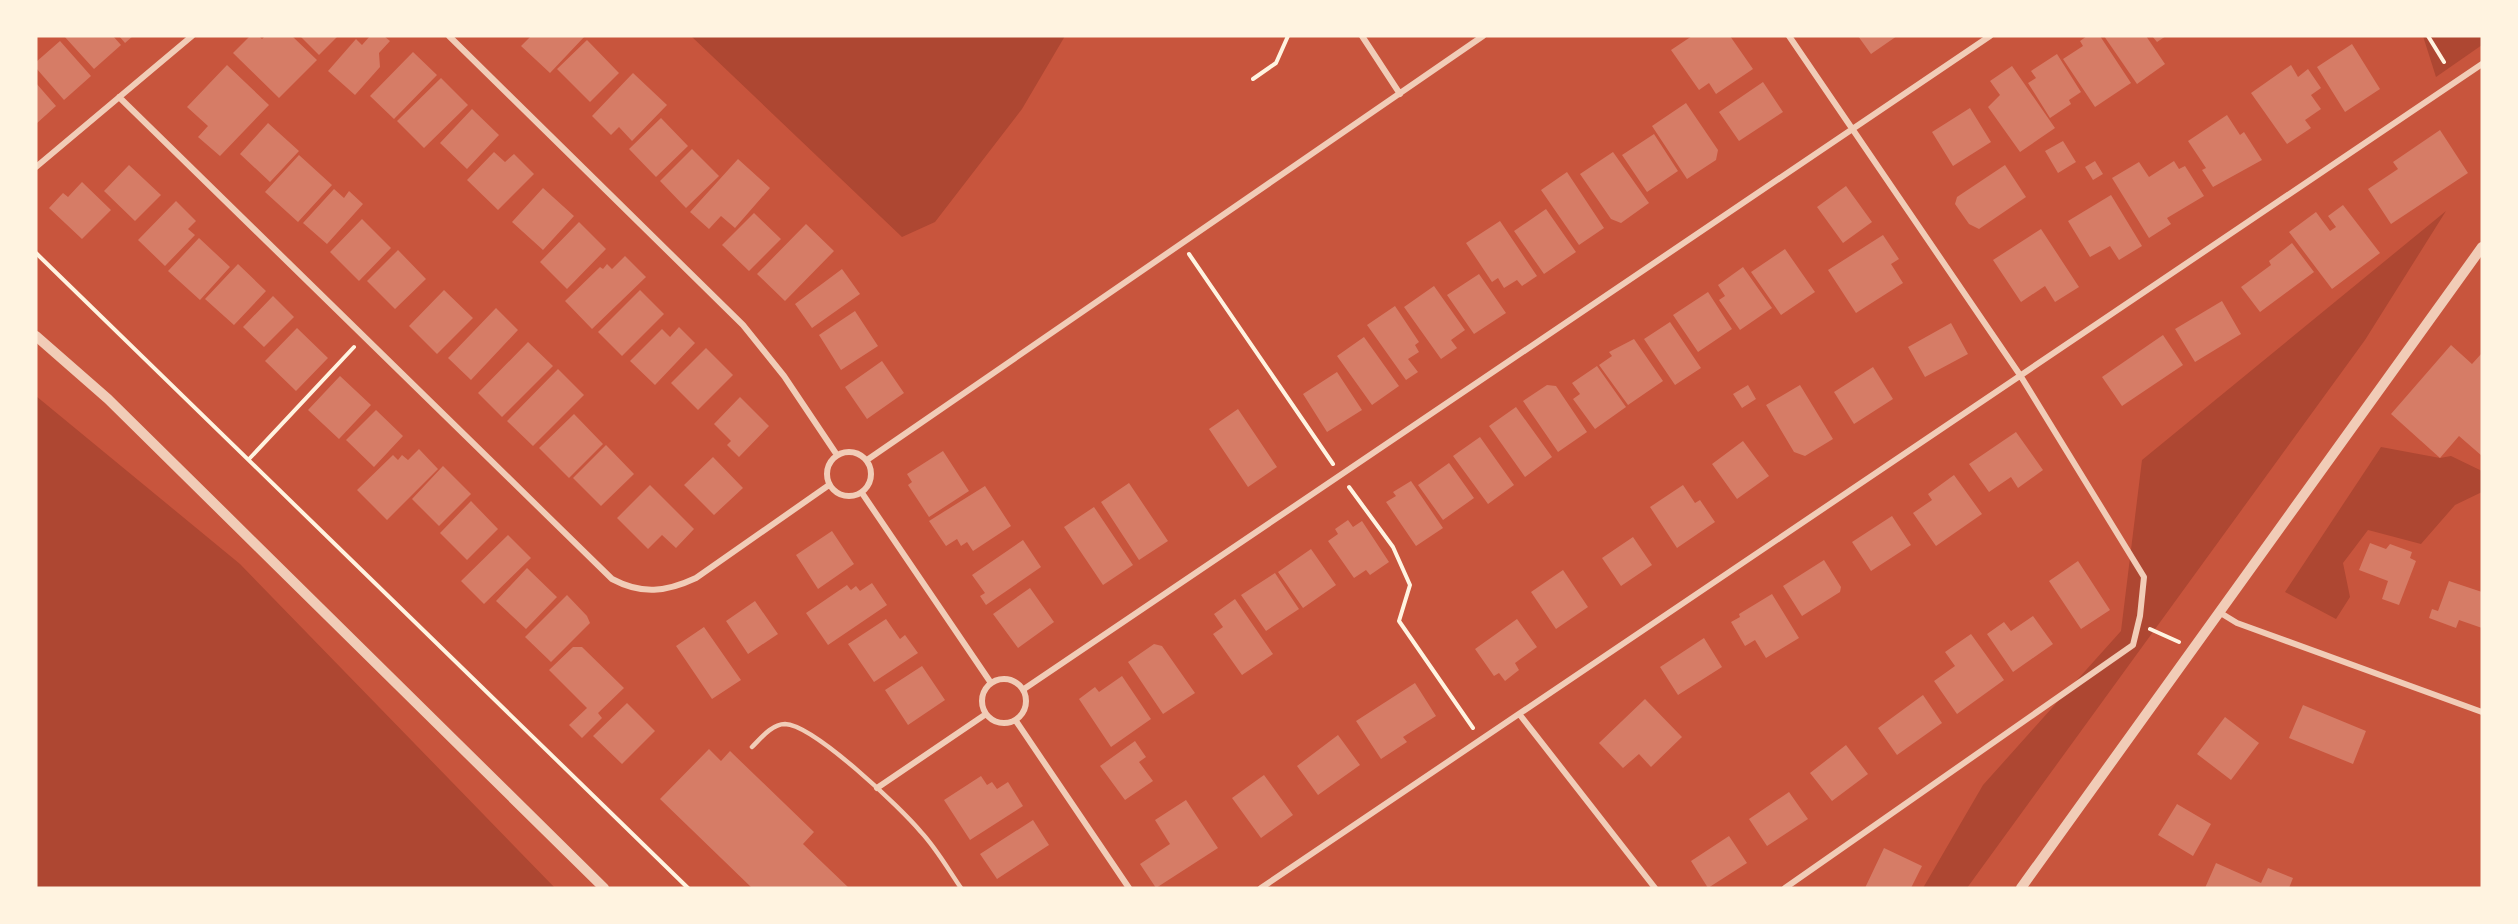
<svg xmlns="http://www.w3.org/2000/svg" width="2518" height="924" font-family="'Golos Text',sans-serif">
	<rect width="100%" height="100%" fill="#c8553d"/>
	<path fill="#ae4732" d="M691,36H1065L1022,109L935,222L902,237Z
		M2423,36H2482V45L2436,77Z
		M2446,211L2365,340L1967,888H1923L1983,785L2121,631L2142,460Z
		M36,396L240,564L555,888H36Z
		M2381,447L2440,458L2451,456L2482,471V492L2455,505L2421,544L2368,530L2343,563L2350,597L2336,619L2285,592Z"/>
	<path fill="#d67c66" d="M64,36H113L121,45L94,69Z
		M119,36H133L125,43Z
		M250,36H259L262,39L265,36H292L317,60L279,98L233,53Z
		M300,36H338L319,55Z
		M370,36H384L390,41L379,53L380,67L355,95L328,71L356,39L362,45Z
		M531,36H585L550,73L521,46Z
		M1692,36H1730L1753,69L1716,94L1709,83L1699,90L1671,50Z
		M1858,36H1897L1871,54Z
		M2087,36H2100L2131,83L2095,107L2063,59L2083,46L2080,41Z
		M2104,36H2146L2165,64L2137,84Z
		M2152,36H2166L2157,42Z
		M587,40L619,73L590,102L557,69Z
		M60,41L91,76L64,100L36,68V62Z
		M2352,44L2380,89L2345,112L2317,67Z
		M413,52L437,75L394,119L370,96Z
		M2057,54L2081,92L2069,100L2071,104L2050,118L2028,83L2036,78L2031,71Z
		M227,65L269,105L220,156L198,137L208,126L187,107Z
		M2291,65L2298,77L2308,69L2321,88L2311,95L2321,109L2305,120L2311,128L2287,144L2251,93Z
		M2012,66L2055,128L2020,152L1988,107L2000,95L1990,81Z
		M633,73L667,105L632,141L619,127L611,135L592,116Z
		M441,78L468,105L424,148L397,121Z
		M1763,82L1783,112L1739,141L1719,112Z
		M36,83L56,106L36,124Z
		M1686,103L1718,150L1716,160L1687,179L1652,126Z
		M1970,108L1991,142L1953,166L1932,132Z
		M472,109L499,135L467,169L440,143Z
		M2227,115L2240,135L2244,132L2262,160L2213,187L2202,170L2206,168L2188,141Z
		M661,118L688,146L656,177L629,149Z
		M268,123L299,151L270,182L240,154Z
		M2440,130L2468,173L2391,224L2368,189L2398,169L2393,162Z
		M1654,134L1678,171L1647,192L1622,155Z
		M2063,141L2076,162L2058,173L2045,151Z
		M692,149L719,176L686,208L660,181Z
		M494,152L505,162L514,154L534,174L498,210L467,180Z
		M1613,152L1649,203L1621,223L1611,219L1580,174Z
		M299,155L332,185L298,222L265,192Z
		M738,159L770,188L735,228L721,216L709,229L690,212Z
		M2095,161L2103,174L2093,180L2085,167Z
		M2174,161L2179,169L2185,166L2204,196L2167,218L2171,224L2149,238L2112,178L2139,162L2149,177Z
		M129,165L161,195L135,221L104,191Z
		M2005,165L2026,197L1979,229L1969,224L1955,204L1957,197Z
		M1567,172L1604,228L1579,245L1541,190Z
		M82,182L111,210L82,239L49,208L63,193L68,197Z
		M1846,186L1872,222L1843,243L1817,207Z
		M543,188L574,216L543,250L512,222Z
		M334,189L344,198L349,191L363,204L327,244L303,223Z
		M2111,195L2142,246L2119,260L2110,246L2090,257L2068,221Z
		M176,201L196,221L188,229L195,235L165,266L138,240Z
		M2343,205L2380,253L2332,289L2289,232L2316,212L2330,231L2336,227L2328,216Z
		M1546,209L1576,252L1544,274L1514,231Z
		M754,213L781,239L749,271L722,245Z
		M362,219L391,248L359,281L330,252Z
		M1500,221L1537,276L1522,286L1517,280L1504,288L1498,278L1492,282L1466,243Z
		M579,222L606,249L567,289L540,262Z
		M806,224L834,251L785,301L757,274Z
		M2041,229L2079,287L2055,302L2045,286L2021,302L1993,260Z
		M1883,235L1899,259L1891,264L1903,283L1856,313L1828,270Z
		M199,238L230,267L200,300L168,271Z
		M2292,243L2314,272L2260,312L2241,287L2271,265L2269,261Z
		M1785,249L1815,292L1781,315L1751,272Z
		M398,250L426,279L395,309L367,281Z
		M625,256L646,277L592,329L565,301L600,267L603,269L607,264L612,269Z
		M238,264L266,291L234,325L205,299Z
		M1743,267L1772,308L1740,330L1719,300L1725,296L1718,285Z
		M842,269L860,294L812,328L795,304Z
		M1479,274L1506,313L1474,334L1447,295Z
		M1434,286L1465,330L1451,340L1457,348L1441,359L1404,307Z
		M444,290L473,318L437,354L409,326Z
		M640,290L664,314L622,356L598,332Z
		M1708,292L1732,329L1698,352L1673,315Z
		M273,296L294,317L264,347L243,327Z
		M2222,301L2241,334L2195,362L2175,329Z
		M1395,306L1419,342L1415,345L1419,352L1408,359L1418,372L1406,380L1367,325Z
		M496,308L518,330L471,380L448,358Z
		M855,311L878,346L841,370L819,335Z
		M1670,322L1701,368L1675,385L1644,339Z
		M1951,323L1968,354L1925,377L1908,347Z
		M679,327L695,343L655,385L630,361L662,329L670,337Z
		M297,328L328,358L296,391L265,361Z
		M2163,335L2183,365L2122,406L2102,377Z
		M1364,337L1399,386L1372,405L1337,356Z
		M1634,339L1663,381L1628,405L1599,365L1612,356L1609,352Z
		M528,342L553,366L502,417L478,393Z
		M2451,345L2472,364L2482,353V456L2459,436L2440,458L2391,414Z
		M706,348L733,375L698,410L671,383Z
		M882,361L904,393L867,419L845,387Z
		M1597,366L1626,407L1595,429L1573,399L1580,394L1572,383Z
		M1873,367L1893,399L1854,424L1834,392Z
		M558,369L584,395L533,446L507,421Z
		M1337,372L1362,410L1327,432L1303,394Z
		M340,376L371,405L339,439L308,410Z
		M1547,385L1556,386L1587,432L1558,452L1523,401Z
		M1748,385L1756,399L1742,408L1733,394Z
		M1800,385L1833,439L1805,456L1794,452L1766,405Z
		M740,397L769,426L739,457L727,445L731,441L714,424Z
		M1516,407L1552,457L1525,477L1489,426Z
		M1238,409L1277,467L1248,487L1209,429Z
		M376,410L403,436L374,467L346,440Z
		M574,414L603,444L569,478L539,448Z
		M2016,432L2043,470L2018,488L2011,477L1989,492L1969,464Z
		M1480,437L1514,485L1488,504L1453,456Z
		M1743,441L1769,476L1737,499L1712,464Z
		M606,445L634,474L601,506L573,478Z
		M419,449L438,469L387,520L357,490L393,455L398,460L402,455L408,460Z
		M943,451L969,491L929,517L908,485L912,482L907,474Z
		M713,457L743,488L714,515L684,485Z
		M1449,463L1474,498L1443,520L1418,485Z
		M443,466L471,494L439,526L412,499Z
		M1954,475L1982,514L1936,546L1913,513L1932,500L1928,494Z
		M1411,481L1443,528L1416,546L1386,502L1396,496L1393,492Z
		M1129,483L1168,541L1139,560L1101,502Z
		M650,485L694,529L676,548L662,535L648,549L617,518Z
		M1683,485L1695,503L1700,500L1715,522L1677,548L1650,507Z
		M985,486L1011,526L973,551L967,542L961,546L957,539L946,546L929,521Z
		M471,501L498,529L467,560L440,533Z
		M1094,507L1133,565L1103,585L1064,527Z
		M1892,516L1911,545L1871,571L1852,542Z
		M1348,520L1353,527L1362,521L1389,562L1370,575L1366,570L1354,578L1328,541L1338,534L1335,529Z
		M832,531L854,564L818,589L796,555Z
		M508,535L531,558L484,604L461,581Z
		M1633,537L1652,565L1621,586L1602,558Z
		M1023,540L1041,567L986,605L980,596L985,593L972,575Z
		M2370,543L2386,549L2390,544L2412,552L2410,558L2416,561L2399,605L2382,599L2388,581L2359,570Z
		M1311,549L1336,585L1303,608L1278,572Z
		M1824,560L1841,587L1840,592L1802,616L1783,586Z
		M2078,561L2110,610L2081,629L2049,581Z
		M527,568L557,597L526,629L496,601Z
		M1563,570L1588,607L1556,629L1531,592Z
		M1275,573L1299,609L1266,631L1241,595Z
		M2449,581L2482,592V628L2459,620L2456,628L2429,618L2432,609L2438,611Z
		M872,583L887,605L828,645L806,613L847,585L851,590L856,586L860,591Z
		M1030,588L1054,622L1018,648L993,614Z
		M1772,594L1799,638L1766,658L1755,640L1745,646L1731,622L1740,617L1739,614Z
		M567,595L587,616L590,623L551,662L525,637Z
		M1235,599L1273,654L1242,675L1213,634L1223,627L1214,614Z
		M755,601L778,634L748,654L726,621Z
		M2033,616L2053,644L2013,672L1987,634L2004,622L2011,631Z
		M886,619L900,639L905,635L918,653L874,682L848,644Z
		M1517,619L1537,647L1515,663L1519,670L1505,681L1499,673L1494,676L1475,649Z
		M704,627L741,680L712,699L676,646Z
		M1971,634L2004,680L1957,714L1934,681L1955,666L1945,652Z
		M1704,638L1722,667L1678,695L1660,667Z
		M1154,644L1162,646L1195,693L1163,714L1128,662Z
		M573,647H582L624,688L598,713L602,718L582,738L569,725L587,708L549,670Z
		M922,666L945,700L908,725L885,690Z
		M1122,676L1151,719L1111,747L1079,699L1095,687L1099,692Z
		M1415,683L1436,716L1403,737L1407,742L1381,759L1356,721Z
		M1923,695L1942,723L1897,755L1878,728Z
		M1645,699L1682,737L1651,767L1639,754L1623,768L1599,743Z
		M627,703L655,731L622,764L593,736Z
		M2303,705L2366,731L2353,764L2289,738Z
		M2225,717L2259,743L2231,780L2197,754Z
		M1338,735L1360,765L1318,795L1297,766Z
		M1135,741L1146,757L1139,762L1153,781L1125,800L1100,766Z
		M1846,745L1868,774L1832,801L1810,773Z
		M709,749L721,761L730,751L814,832L803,844L849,888H752L660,799Z
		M1264,775L1293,815L1261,838L1232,798Z
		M981,776L987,785L992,782L997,789L1008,782L1023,806L970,840L944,800Z
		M1789,792L1808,819L1767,846L1749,819Z
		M1186,800L1218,848L1156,888L1140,864L1170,844L1155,820Z
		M2177,804L2211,824L2193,856L2158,835Z
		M1033,820L1049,845L997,879L980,854Z
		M1729,836L1747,863L1708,888L1691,861Z
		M1884,848L1922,866L1911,888H1865Z
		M2216,863L2261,883L2268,868L2293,878L2289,888H2205Z"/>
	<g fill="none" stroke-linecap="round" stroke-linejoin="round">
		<path stroke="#fff3e0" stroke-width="4" d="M2428,36L2444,62
			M1253,79L1276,63L1288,36
			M36,253L688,888
			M1189,254L1333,464
			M250,458L354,347
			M1349,487L1393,547L1410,585L1399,621L1473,728
			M2150,629L2179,642"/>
		<path stroke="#f1ccb7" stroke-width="4.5" d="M752,747C761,738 772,724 785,724C814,725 901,808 921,832C936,848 948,869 961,888"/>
		<path stroke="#f1ccb7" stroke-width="6" d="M449,36L743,325L784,376L837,455
			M1362,36L1400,94
			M119,97L612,579C642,595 666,592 696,578L829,485
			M36,167L192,36
			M827 474a22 22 0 1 1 44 0a22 22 0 1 1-44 0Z
			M867,460L1483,36
			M862,493L991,683
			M2219,612L2237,623L2482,712
			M982 701a22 22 0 1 1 44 0a22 22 0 1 1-44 0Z
			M1024,689L1990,36
			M1520,715L1655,888
			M1016,721L1129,888
			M877,788L986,714
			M1261,888L2482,64
			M1785,888L2133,645L2140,616L2144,577L2020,375L1789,36"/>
		<path stroke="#f1ccb7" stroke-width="10" d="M36,336L108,399L604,888
			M2021,888L2482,247"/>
	</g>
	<rect width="2518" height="924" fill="none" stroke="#fff3e0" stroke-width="75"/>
</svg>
